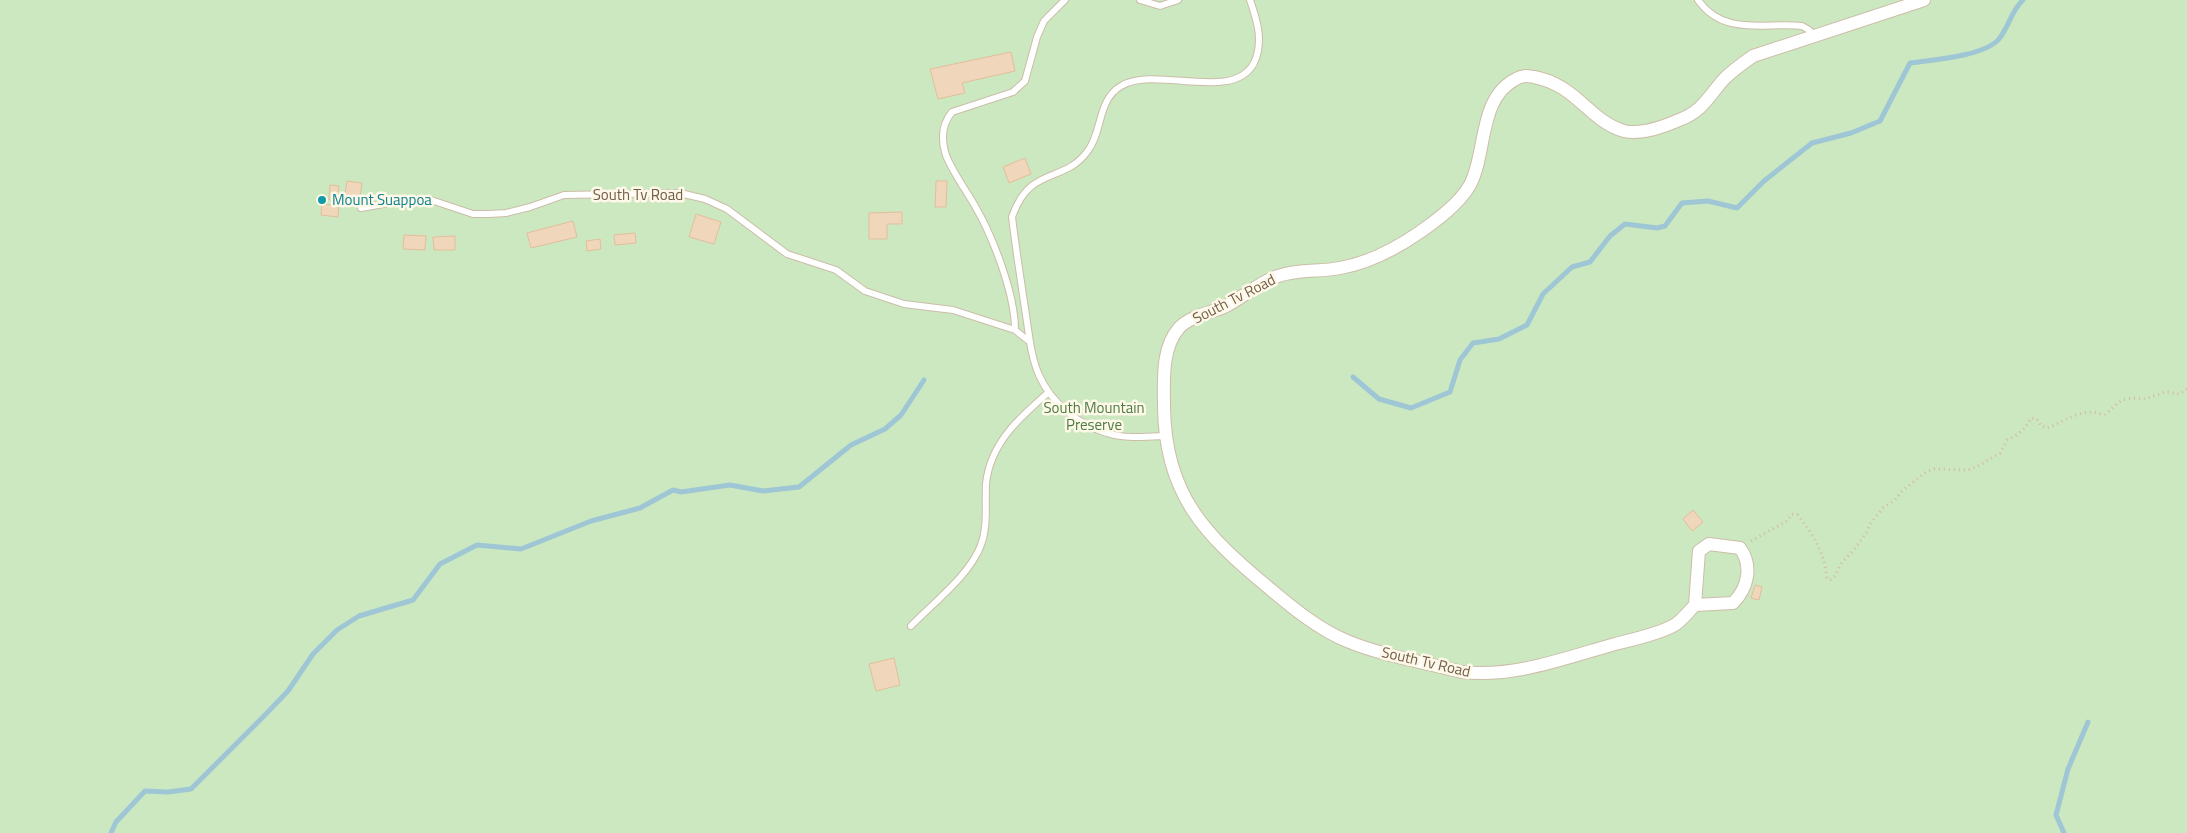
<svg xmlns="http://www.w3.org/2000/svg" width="2187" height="833" font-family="'Titillium Web',sans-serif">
	<rect width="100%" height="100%" fill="#fbf5e2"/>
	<path fill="#cce8c1" d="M0,0H2187V833H0Z"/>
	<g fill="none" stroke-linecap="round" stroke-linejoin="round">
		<path stroke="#9ec6d5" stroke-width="5" d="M1353,377L1379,399L1411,408L1450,392L1460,360L1473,343L1499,339L1527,325L1543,294L1572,267L1590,262L1610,236L1625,224L1657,228L1665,226L1682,203L1708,201L1737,208L1764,181L1812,143L1851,133L1880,121L1910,63C1932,60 1985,56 1999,39C2009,27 2011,11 2023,0
			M111,833L116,822L145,791L168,792L191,789L264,716L288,691L313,654L337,630L359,616L413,600L440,564L477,545L521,549L591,521L640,508L673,490L681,492L730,485L763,491L799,487L851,445L885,429L901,415L924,380
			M2064,833L2056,815L2068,769L2088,722"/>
	</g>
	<path fill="#f0d6ba" stroke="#e2bf9b" d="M1011,52L1015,71L962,83L965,93L938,99L930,69Z
		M1025,158L1031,174L1009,183L1003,167Z
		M347,181L362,183L359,203L344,201Z
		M936,181H947L946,207H935Z
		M330,185L339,186L337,200H329Z
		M322,204L339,206L338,217L321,215Z
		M902,212V224H887V239H869V213Z
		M696,214L721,222L714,244L689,237Z
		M573,221L577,237L531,248L527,233Z
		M635,233L636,243L615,245L614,235Z
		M404,235L426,236L425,250L403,249Z
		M455,236V250H434L433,237Z
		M600,239L601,249L587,251L586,241Z
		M1693,510L1703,522L1692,531L1683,519Z
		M1755,585L1762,587L1759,600L1751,598Z
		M894,658L900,685L876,691L869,664Z"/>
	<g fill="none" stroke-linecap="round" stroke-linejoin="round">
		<g stroke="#ccbda9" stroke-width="8">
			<path id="service" d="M1140,0L1160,6L1178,0
				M1698,0C1724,37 1765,22 1802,26L1809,30L1814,35
				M361,208L411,199L431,200L473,214H489L506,213L530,207L564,195L680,193L705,199L727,209L787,254L836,270L865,291L904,304L953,310L1015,330L1030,342
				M1015,330C1015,294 993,237 975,206C967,192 948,165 945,152C941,137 942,124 952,112L1013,92L1025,81L1037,37L1044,21L1065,0
				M1164,436C1146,437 1125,439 1107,433C1079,425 1051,403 1039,375C1031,357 1029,335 1026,315C1021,282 1016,250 1012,217C1030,165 1063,184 1087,152C1103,132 1097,100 1121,86C1155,65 1233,103 1254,63C1264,42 1257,20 1250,0
				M911,626C933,603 970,575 981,545C988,526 985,504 986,484C990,443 1020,417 1049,392"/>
		</g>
		<g stroke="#ccbda9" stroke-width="14">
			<path id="minor" d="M1709,544L1740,548C1753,566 1748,588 1733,603L1695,605L1699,551Z
				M1695,605C1689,611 1683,619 1676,624C1663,633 1631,640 1615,644C1565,658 1514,678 1462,672C1424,662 1383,656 1347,641C1318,629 1293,608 1269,588C1205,535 1165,495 1164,407C1164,382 1161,348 1179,328C1190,316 1210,313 1224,307C1243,298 1259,282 1278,276C1299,269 1320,272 1340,268C1368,263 1397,248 1420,232C1437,220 1459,204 1470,185C1487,153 1478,98 1516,79C1522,75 1527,76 1534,77C1577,85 1589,121 1624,131C1641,135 1663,127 1679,120C1703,111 1708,97 1724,79C1733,70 1743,63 1753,56L1924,0"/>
		</g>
		<path stroke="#d4ba9e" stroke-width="3" stroke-dasharray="1 4" stroke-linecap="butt" d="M1751,541L1787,521L1792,514L1798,515C1813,536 1824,550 1827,578L1830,580L1835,576L1842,562L1853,551L1867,532L1870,524L1883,508L1895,500L1902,491L1926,472L1934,469L1968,470L1978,466L2000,453L2007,440C2018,436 2026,428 2031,418L2037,419L2041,426L2047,428C2066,421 2083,406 2104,415L2122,400L2133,398L2145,399L2165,392L2180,394L2187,389"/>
		<use href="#service" stroke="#fff" stroke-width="6"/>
		<use href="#minor" stroke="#fff" stroke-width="12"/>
	</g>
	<circle fill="#0f9aa8" stroke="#fef8e8" stroke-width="2" cx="322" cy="200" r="5"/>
	<g text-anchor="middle" stroke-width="5" stroke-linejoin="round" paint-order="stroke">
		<g font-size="15" fill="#725d49" stroke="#fef8e8">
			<text x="638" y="200">South Tv Road</text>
			<text transform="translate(1234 299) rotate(-27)" y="5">South Tv Road</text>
			<text transform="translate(1426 662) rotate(13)" y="5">South Tv Road</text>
		</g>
		<g font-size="15" fill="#0d838f" stroke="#fef8e8" text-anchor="start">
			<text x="332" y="205">Mount Suappoa</text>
		</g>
		<g font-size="15" fill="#4e7d44" stroke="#fef8e8">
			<text x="1094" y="413">South Mountain<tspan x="1094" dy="17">Preserve</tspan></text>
		</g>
	</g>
</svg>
